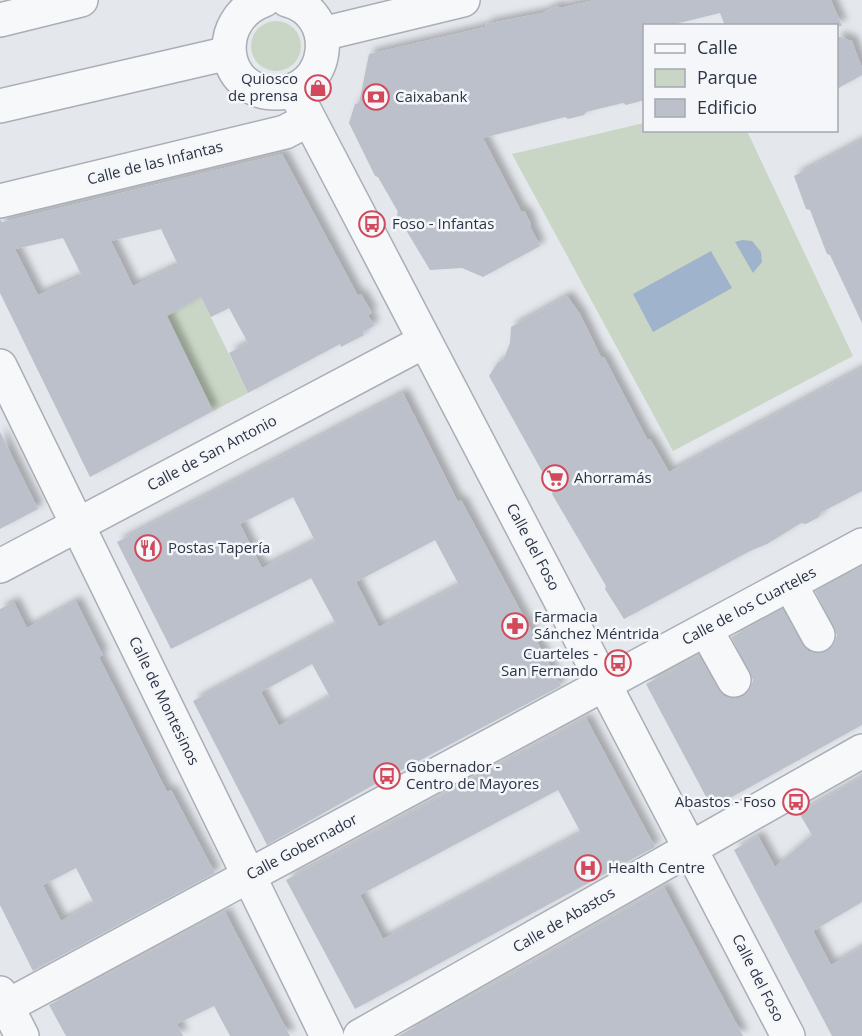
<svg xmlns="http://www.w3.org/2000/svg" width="862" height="1036" font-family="'Open Sans',sans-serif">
	<defs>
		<filter id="shadow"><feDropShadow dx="5.5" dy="-5.5" stdDeviation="3" flood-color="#0004"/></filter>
	</defs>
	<rect width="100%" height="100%" fill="#e4e7ec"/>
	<path fill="#c9d6c5" d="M251 46a25 25 0 1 1 50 0a25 25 0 1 1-50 0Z
		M644,123V130L747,131L853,356L673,451L512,154Z
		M201,297L248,393L213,411L166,315Z"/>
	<path fill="#9fb4cc" d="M742,240L752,241L761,252L762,262L753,273L735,242Z
		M711,251L732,288L653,332L633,294Z"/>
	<path fill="#bbc0ca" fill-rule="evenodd" filter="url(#shadow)" d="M595,0H831L842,26H725L720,13L667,26H645V100L626,105L623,103L586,112L584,115L568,119L565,117L483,138L521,211L525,212L531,224V228L540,246L483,277L462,268L430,270L397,215L398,212L378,177L375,176L349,123L355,104L359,103L369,54L485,27L486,24L542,13L557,6L560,8Z
		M837,36L852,41L862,68V75L837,89Z
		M862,140V323L830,255L827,254L810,210L806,209L794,176Z
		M282,154L358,296L361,294L372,313L368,315L374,326L363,332L364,335L341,347L340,344L248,393L229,353L248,343L229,308L211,317L201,297L167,316L213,411L90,477L0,293V219L2,222ZM161,229L178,265L133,286L111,241ZM63,238L82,276L38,295L15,249Z
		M567,296L580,314L601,357H604L647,439H650L669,472L862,368V491L820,513L819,517L806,524L801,523L767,544L750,551L624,619L605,589L606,586L552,494L553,491L489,376L498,362L503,361L510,343L511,327Z
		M403,393L458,502L461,500L561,686L375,784L267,845L193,701L336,624L311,578L171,649L117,542ZM293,497L315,541L262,568L240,524ZM435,540L459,585L379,627L356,582ZM312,664L330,697L279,726L261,692Z
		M0,432L38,509L0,529Z
		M862,566V725L712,808L646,684L699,656L724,696L733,699L744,696L750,689L753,680L731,637L782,609L808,651L818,654L827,651L834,644L837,635L815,591Z
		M76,601L103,655L99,657L167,792L171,790L215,873L33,971L0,905V609L14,602L27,628ZM76,868L94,903L61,921L43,885Z
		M586,718L655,847L355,1009L286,880ZM558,790L581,833L383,939L360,895Z
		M862,777V902L813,931L831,965L862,947V1036H832L734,850L758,836L775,867L812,835L799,813Z
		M664,887L743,1036H398L521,969Z
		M225,912L290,1036H230L214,1006L177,1024L183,1036H66L49,1005Z"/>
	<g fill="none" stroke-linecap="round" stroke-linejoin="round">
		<g stroke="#a9aeb7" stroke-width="36">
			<path id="minor" d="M264,0C212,19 220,93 276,93C331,93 340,13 287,0
				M0,20L81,0
				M322,34L463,0
				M294,90L788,1036
				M0,106L229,53
				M0,201L285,132L308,120
				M0,366L327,1036
				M0,566L425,341
				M790,584L818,635
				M706,630L734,680
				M0,993L22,1036
				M0,1010L862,545
				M360,1036L862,751"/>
		</g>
		<use href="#minor" stroke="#f7f8fa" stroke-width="33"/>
	</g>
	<defs>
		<g id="shop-ring" transform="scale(1.35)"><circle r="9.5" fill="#f4f6f9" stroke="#d1495b" stroke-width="1.5"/><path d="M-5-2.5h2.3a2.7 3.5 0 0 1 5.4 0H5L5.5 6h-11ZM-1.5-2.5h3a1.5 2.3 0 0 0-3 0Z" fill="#d1495b"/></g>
		<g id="bank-ring" transform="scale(1.35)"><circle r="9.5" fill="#f4f6f9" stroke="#d1495b" stroke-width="1.5"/><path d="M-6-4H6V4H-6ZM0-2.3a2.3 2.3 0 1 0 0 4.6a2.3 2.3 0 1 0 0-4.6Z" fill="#d1495b"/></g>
		<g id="bus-ring" transform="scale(1.35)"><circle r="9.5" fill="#f4f6f9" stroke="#d1495b" stroke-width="1.5"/><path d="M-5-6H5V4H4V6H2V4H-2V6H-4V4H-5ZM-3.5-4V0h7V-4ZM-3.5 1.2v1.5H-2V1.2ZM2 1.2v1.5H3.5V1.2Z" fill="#d1495b"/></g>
		<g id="supermarket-ring" transform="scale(1.35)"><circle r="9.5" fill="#f4f6f9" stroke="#d1495b" stroke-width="1.5"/><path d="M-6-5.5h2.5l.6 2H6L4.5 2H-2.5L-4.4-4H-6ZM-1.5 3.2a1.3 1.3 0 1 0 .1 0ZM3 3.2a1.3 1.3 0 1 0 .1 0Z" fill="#d1495b"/></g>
		<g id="restaurant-ring" transform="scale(1.35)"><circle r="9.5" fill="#f4f6f9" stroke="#d1495b" stroke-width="1.5"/><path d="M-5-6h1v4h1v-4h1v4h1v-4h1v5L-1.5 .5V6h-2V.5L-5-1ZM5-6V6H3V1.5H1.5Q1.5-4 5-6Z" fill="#d1495b"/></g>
		<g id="pharmacy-ring" transform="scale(1.35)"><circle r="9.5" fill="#f4f6f9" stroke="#d1495b" stroke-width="1.5"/><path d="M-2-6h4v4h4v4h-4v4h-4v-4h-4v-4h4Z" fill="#d1495b"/></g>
		<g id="hospital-ring" transform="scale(1.35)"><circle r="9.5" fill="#f4f6f9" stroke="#d1495b" stroke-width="1.5"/><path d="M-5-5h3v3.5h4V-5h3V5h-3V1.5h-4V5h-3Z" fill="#d1495b"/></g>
	</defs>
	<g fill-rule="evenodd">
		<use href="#shop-ring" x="318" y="88"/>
		<use href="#bank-ring" x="376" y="97"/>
		<use href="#bus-ring" x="372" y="224"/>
		<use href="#supermarket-ring" x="555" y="478"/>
		<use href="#restaurant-ring" x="148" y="548"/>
		<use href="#pharmacy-ring" x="515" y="626"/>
		<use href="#bus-ring" x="618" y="663"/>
		<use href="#bus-ring" x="387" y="776"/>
		<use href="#bus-ring" x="796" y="802"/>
		<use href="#hospital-ring" x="588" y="868"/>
	</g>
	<g text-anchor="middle" stroke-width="5" stroke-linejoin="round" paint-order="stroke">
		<g font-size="15" fill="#2b3445" stroke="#f4f6f9" text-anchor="start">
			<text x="298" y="84" text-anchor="end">Quiosco<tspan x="298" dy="17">de prensa</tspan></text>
			<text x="395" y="102">Caixabank</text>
			<text x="392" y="229">Foso - Infantas</text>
			<text x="574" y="483">Ahorramás</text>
			<text x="168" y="553">Postas Tapería</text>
			<text x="534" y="622">Farmacia<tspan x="534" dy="17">Sánchez Méntrida</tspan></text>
			<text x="598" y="659" text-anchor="end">Cuarteles -<tspan x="598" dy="17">San Fernando</tspan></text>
			<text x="406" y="772">Gobernador -<tspan x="406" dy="17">Centro de Mayores</tspan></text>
			<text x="776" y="807" text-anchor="end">Abastos - Foso</text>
			<text x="608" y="873">Health Centre</text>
		</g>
		<g font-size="15" fill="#2b3445" stroke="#f4f6f9">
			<text transform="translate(155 163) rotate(-14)" y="5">Calle de las Infantas</text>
			<text transform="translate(212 453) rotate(-28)" y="5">Calle de San Antonio</text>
			<text transform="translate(533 547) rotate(62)" y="5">Calle del Foso</text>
			<text transform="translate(749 606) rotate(-28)" y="5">Calle de los Cuarteles</text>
			<text transform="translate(164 701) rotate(64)" y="5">Calle de Montesinos</text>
			<text transform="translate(302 847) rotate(-28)" y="5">Calle Gobernador</text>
			<text transform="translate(564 920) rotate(-30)" y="5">Calle de Abastos</text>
			<text transform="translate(758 978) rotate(63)" y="5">Calle del Foso</text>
		</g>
	</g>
	<rect x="643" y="24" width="195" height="108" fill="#f4f6f9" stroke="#a4a8b1" stroke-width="1.5"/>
	<rect x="655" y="44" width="30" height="9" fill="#f7f8fa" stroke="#a4a8b1" stroke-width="1.5"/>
	<text x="697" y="54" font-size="18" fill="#2b3445">Calle</text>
	<rect x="655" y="69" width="30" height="18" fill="#c9d6c5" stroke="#a4a8b1" stroke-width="1.5"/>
	<text x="697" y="84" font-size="18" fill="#2b3445">Parque</text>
	<rect x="655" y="99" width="30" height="18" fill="#bbc0ca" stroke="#a4a8b1" stroke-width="1.5"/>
	<text x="697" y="114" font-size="18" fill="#2b3445">Edificio</text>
</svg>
